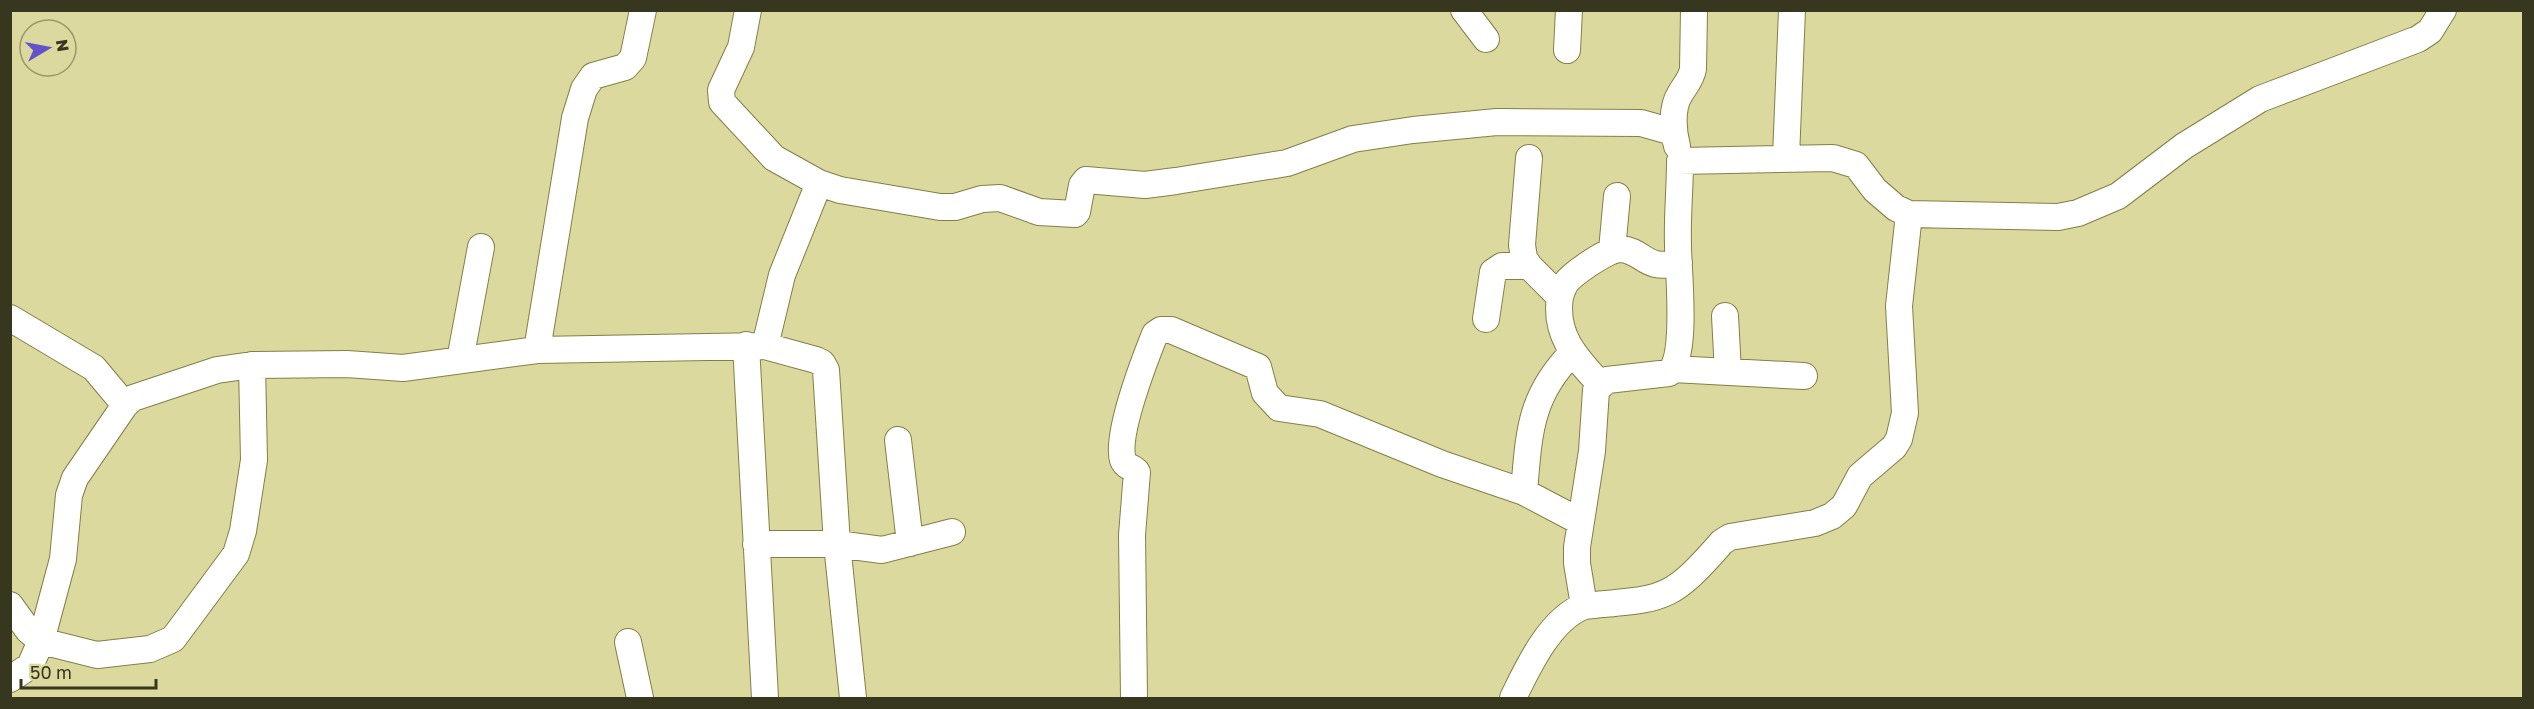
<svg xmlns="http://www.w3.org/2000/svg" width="2534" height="709" font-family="'Golos Text',sans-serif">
	<rect width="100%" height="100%" fill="#dcd99e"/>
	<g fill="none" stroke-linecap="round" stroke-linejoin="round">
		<g stroke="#837f47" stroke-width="28">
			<path id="minor" d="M748,10L741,47L721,90L722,102L774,158L819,183
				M1464,10L1486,39
				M1567,50L1569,10
				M1677,146C1673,131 1671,108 1680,94C1685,85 1691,80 1693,69L1694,10
				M1786,157L1792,10
				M1529,158L1522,245L1524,258L1529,266L1560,297C1554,335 1576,358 1600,384
				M1612,250L1617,196
				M1560,297C1561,293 1563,288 1565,284C1572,274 1609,248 1621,249C1645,251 1643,271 1679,263
				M1725,316L1728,372
				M10,318L94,368L125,405
				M1486,319L1493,272L1502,266H1529
				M746,345L765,698
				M765,346L816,360L822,363L826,370L837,544L853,698
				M537,350L575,118L584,89L593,76L625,67L633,58L643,10
				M460,360L481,247
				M1673,369L1804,376
				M898,440L910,543
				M1524,492C1529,434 1529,397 1572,353
				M756,544H837L882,550L952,532
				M10,605L28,630L41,641L97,655L150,649L173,639L236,554L243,531L254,460L252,365
				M1584,606L1577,563V547L1592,451L1596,390L1607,380L1669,373C1688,355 1678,271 1678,245C1677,217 1680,189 1680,161L1833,158L1856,165L1875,190L1896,208L1909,214L2058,217L2078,213L2118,196L2184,146L2260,99L2418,39L2430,31L2443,10
				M628,642L640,698
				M10,679L30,666L41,641L63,559L69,495L75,478L125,405L133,398L217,370L252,365L347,364L403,368L537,350L765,346L782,275L819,183L840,190L940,207H955L982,199L1000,198L1039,212L1075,214L1077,212L1082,185L1086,180L1145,185L1176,181L1287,163L1353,139L1413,130L1497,122L1641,123L1673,132
				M1134,698L1132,535L1137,472C1133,467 1125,467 1123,460C1115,435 1145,359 1155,334L1161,330H1171L1258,367L1265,393L1279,408L1320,414L1442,464L1524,492L1581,522
				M1513,698C1528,667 1550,619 1584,606C1663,598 1668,604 1722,542L1730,537L1815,523L1832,516L1844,506L1860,476L1894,447L1899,439L1905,413L1899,306L1909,214"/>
		</g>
		<use href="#minor" stroke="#fff" stroke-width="26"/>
	</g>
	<rect width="2534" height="709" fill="none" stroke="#37361e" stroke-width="24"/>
	<g transform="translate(48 48) rotate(80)"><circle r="28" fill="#dcd99e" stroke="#9a986b" stroke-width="1.5"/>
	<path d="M0-4.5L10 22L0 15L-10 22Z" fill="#6452cb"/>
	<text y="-9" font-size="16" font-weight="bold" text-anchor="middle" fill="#37361e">N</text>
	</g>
	<path d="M21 679v9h135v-9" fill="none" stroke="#37361e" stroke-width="3"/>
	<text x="30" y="679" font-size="18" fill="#37361e" stroke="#dcd99e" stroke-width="4.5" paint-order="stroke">50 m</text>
</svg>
